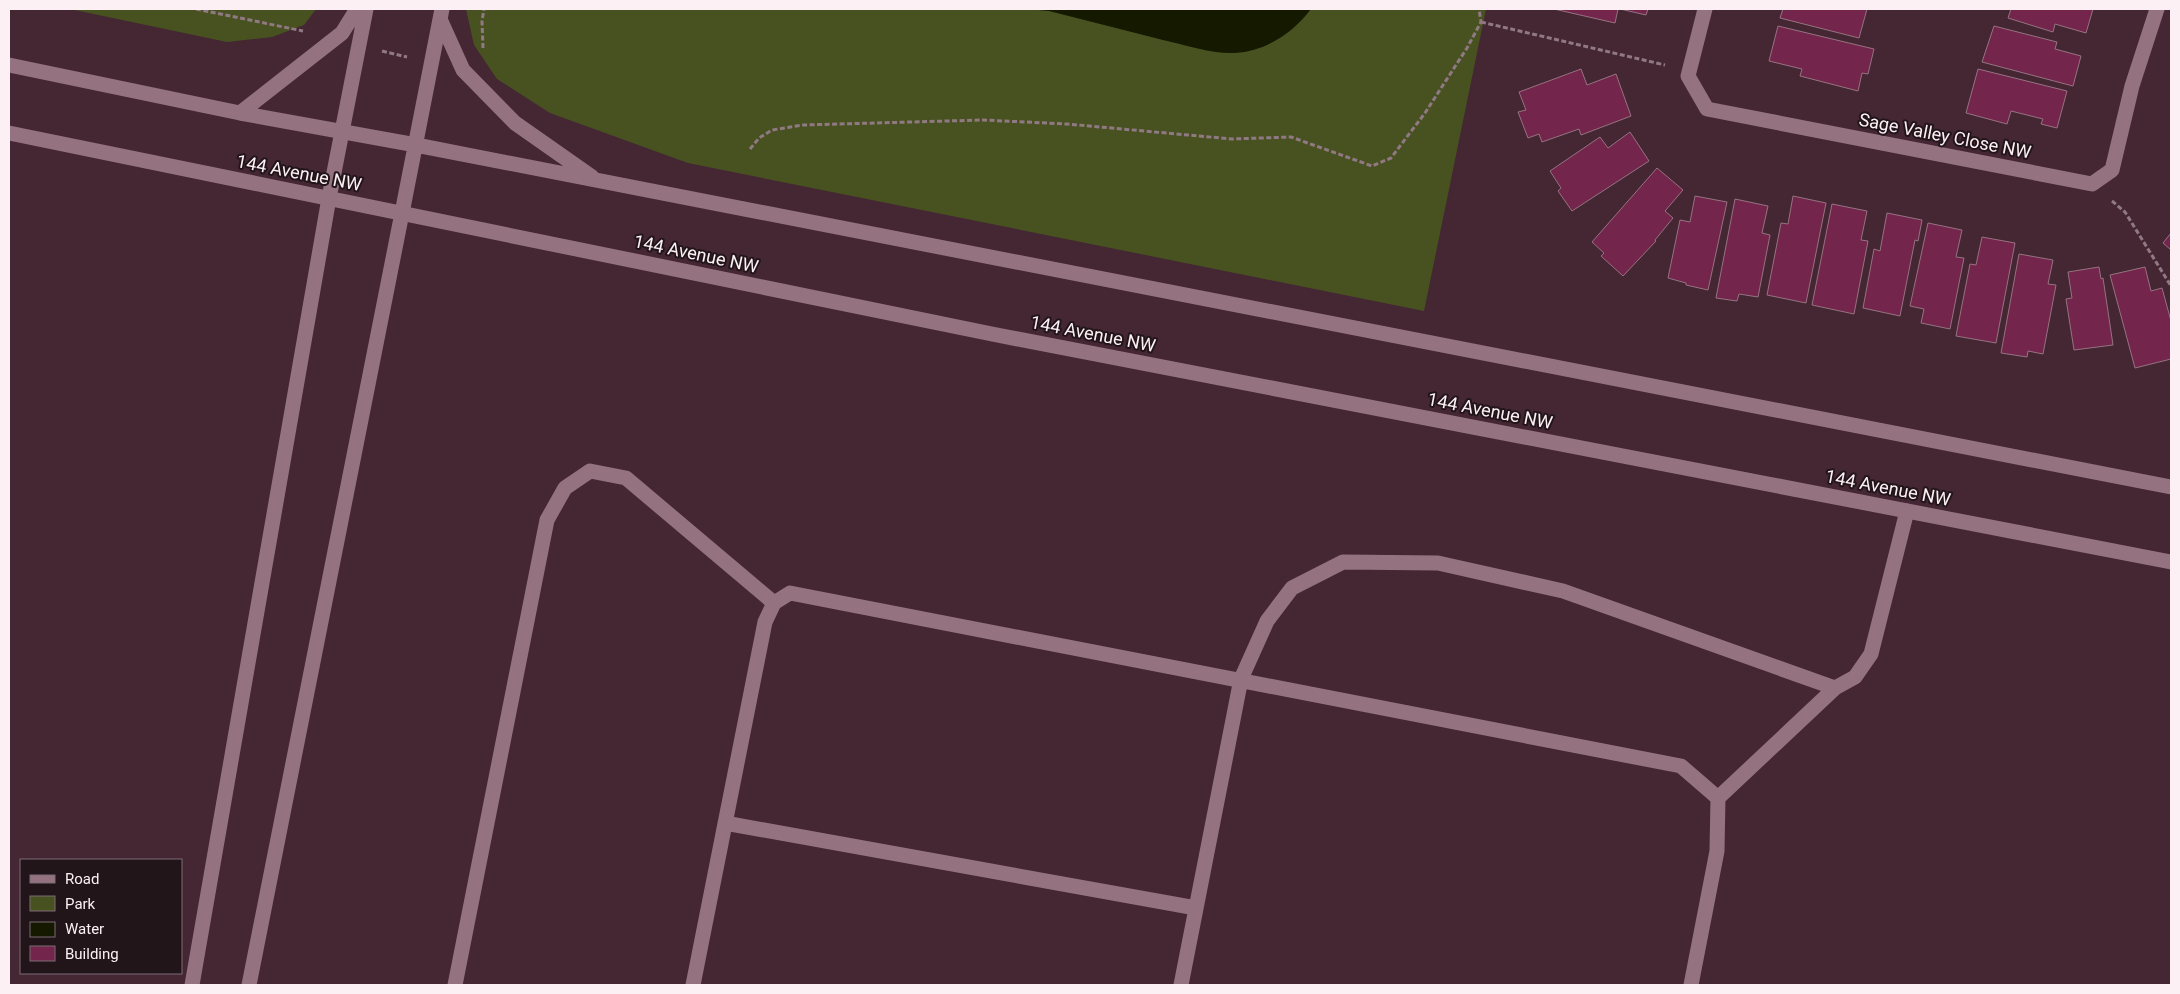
<svg xmlns="http://www.w3.org/2000/svg" width="2180" height="994" font-family="Roboto,sans-serif">
	<rect width="100%" height="100%" fill="#442733"/>
	<path fill="#485221" d="M70,9H316L304,25L272,37L227,42Z
		M466,9H1486L1424,311L688,163L550,113L497,79L474,45Z"/>
	<path fill="#141900" d="M1027,9H1311C1294,32 1265,52 1235,53C1211,54 1186,45 1163,40C1125,30 1087,21 1049,11Z"/>
	<path fill="#73254c" stroke="#967381" d="M1554,9H1618L1615,23Z
		M1620,9H1648L1646,15Z
		M1783,9H1867L1859,38L1780,18Z
		M2011,9H2093L2086,33L2055,24L2053,32L2008,18Z
		M1778,26L1874,49L1868,74L1862,73L1858,91L1800,76L1802,69L1769,61Z
		M1994,26L2057,42L2055,49L2081,56L2073,86L1982,62Z
		M1581,69L1587,85L1616,74L1631,116L1581,135L1579,129L1542,142L1539,134L1528,138L1518,112L1526,110L1519,92Z
		M1978,69L2067,91L2057,128L2041,124L2043,119L2011,111L2007,124L1966,113Z
		M1630,132L1649,161L1572,211L1558,191L1561,188L1550,171L1600,137L1608,148Z
		M1657,168L1683,190L1665,211L1673,218L1655,240L1656,241L1623,276L1601,256L1604,253L1592,242Z
		M1695,196L1727,202L1708,290L1686,285V283L1668,278L1680,220L1690,222Z
		M1793,196L1826,203L1806,303L1767,295L1781,223L1788,224Z
		M1735,199L1768,206L1762,233L1770,235L1758,297L1739,294L1737,301L1716,298Z
		M1832,204L1867,211L1861,240L1868,241L1854,314L1812,305Z
		M1887,213L1922,220L1918,241L1915,240L1900,316L1863,308L1874,249L1880,251Z
		M1928,223L1962,230L1956,257L1964,258L1950,329L1921,323L1924,309L1910,306Z
		M2171,233V250L2163,243Z
		M1982,237L2015,243L1996,343L1956,336L1970,264L1976,265Z
		M2019,254L2053,260L2048,284L2056,285L2043,354L2028,351L2027,357L2001,353Z
		M2099,267L2101,279L2103,278L2113,345L2074,350L2066,299L2072,298L2068,272Z
		M2145,267L2151,291L2162,288L2171,321V359L2135,368L2110,275Z"/>
	<g fill="none" stroke-linecap="round" stroke-linejoin="round">
		<path stroke="#907983" stroke-width="3" stroke-dasharray="5 2.5" stroke-linecap="butt" d="M196,9L303,31
			M1481,22L1665,65
			M483,48L482,21L484,9
			M382,51L407,57
			M750,149L759,138L772,130L803,125L983,120L1067,124L1232,139L1291,137L1372,166L1391,158L1425,113L1467,48L1481,22L1479,9
			M2112,201L2125,212L2171,286"/>
		<path stroke="#957280" stroke-width="15" d="M1705,9L1688,76L1707,109L2092,184L2112,170L2132,86L2157,9
			M1718,798L1835,688
			M725,823L1196,908
			M192,985L329,198
			M249,985L402,213
			M455,985L547,520L565,488L590,471L626,478L774,603
			M693,985L765,622L774,603L790,593L1681,766L1718,798L1717,851L1691,985
			M1181,985L1241,679L1267,621L1292,588L1343,562L1438,563L1563,591L1835,688L1855,677L1871,654L1907,511"/>
		<path stroke="#957280" stroke-width="15" d="M440,19L463,70L515,123L592,177
			M9,65L240,113L416,145L2171,487
			M240,113L342,33L357,9
			M9,133L992,334L2171,562
			M329,198L366,9
			M402,213L442,9"/>
	</g>
	<g text-anchor="middle" stroke-width="4" stroke-linejoin="round" paint-order="stroke">
		<g font-size="18" fill="#fdf0f5" stroke="#22151a">
			<text transform="translate(1945 136) rotate(11)" y="6">Sage Valley Close NW</text>
			<text transform="translate(299 173) rotate(11)" y="6">144 Avenue NW</text>
			<text transform="translate(696 254) rotate(12)" y="6">144 Avenue NW</text>
			<text transform="translate(1093 334) rotate(11)" y="6">144 Avenue NW</text>
			<text transform="translate(1490 411) rotate(11)" y="6">144 Avenue NW</text>
			<text transform="translate(1888 488) rotate(11)" y="6">144 Avenue NW</text>
		</g>
	</g>
	<rect width="2180" height="994" fill="none" stroke="#fdf0f5" stroke-width="20"/>
	<rect x="20" y="859" width="162" height="115" fill="#22151a" stroke="#7a6d72"/>
	<rect x="30" y="875" width="25" height="8" fill="#957280" stroke="#7a6d72"/>
	<text x="65" y="884" font-size="15" fill="#fdf0f5">Road</text>
	<rect x="30" y="896" width="25" height="15" fill="#485221" stroke="#7a6d72"/>
	<text x="65" y="909" font-size="15" fill="#fdf0f5">Park</text>
	<rect x="30" y="922" width="25" height="15" fill="#141900" stroke="#7a6d72"/>
	<text x="65" y="934" font-size="15" fill="#fdf0f5">Water</text>
	<rect x="30" y="946" width="25" height="15" fill="#73254c" stroke="#7a6d72"/>
	<text x="65" y="959" font-size="15" fill="#fdf0f5">Building</text>
</svg>
